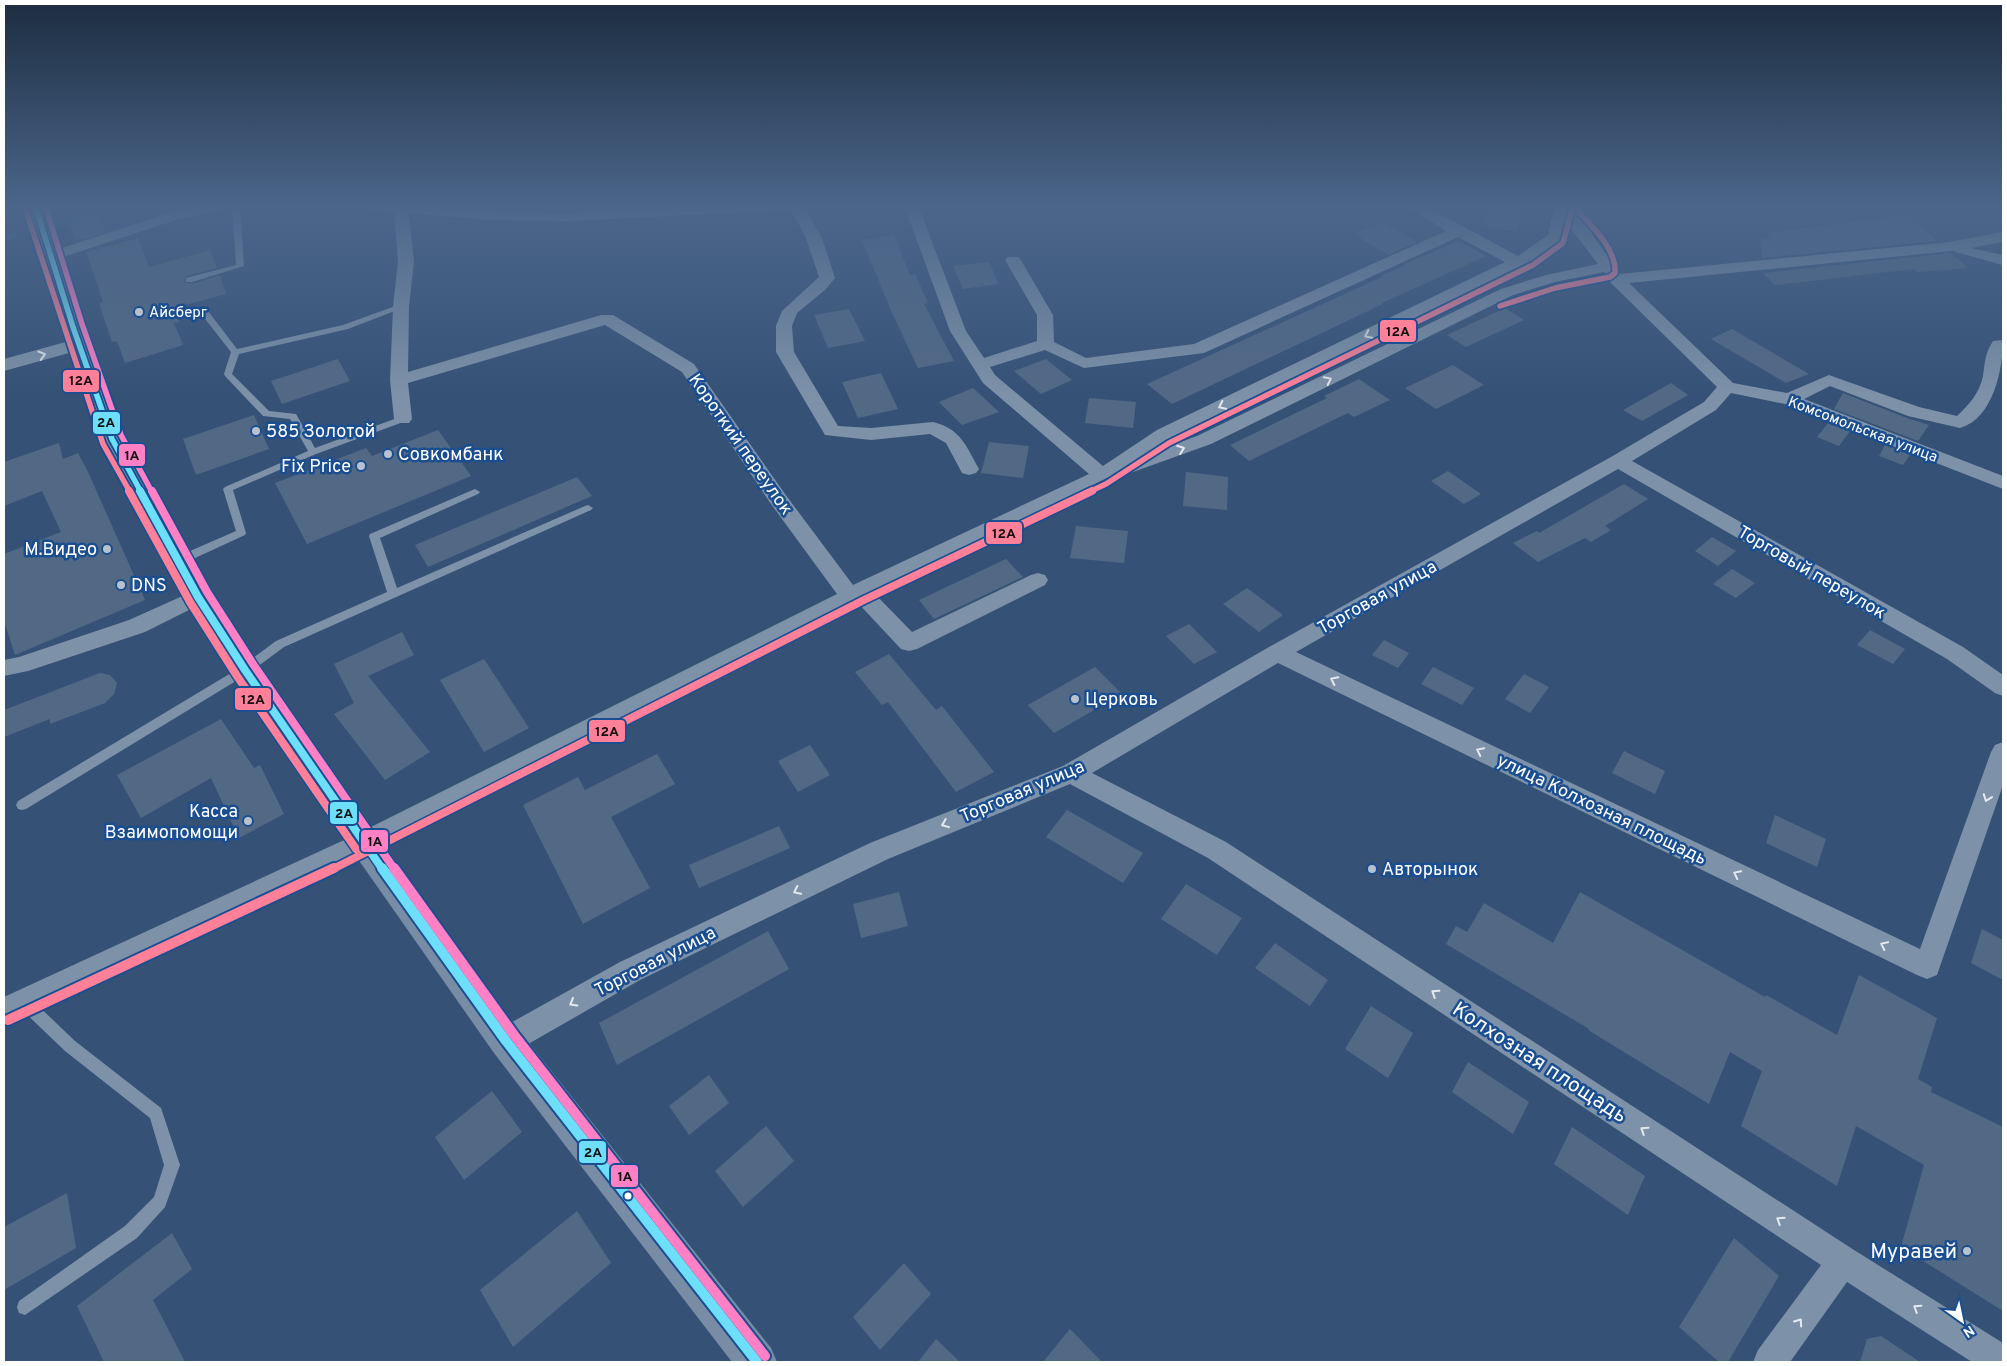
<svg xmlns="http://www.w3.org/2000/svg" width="2007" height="1366" font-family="Overpass,sans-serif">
	<rect width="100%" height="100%" fill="#355276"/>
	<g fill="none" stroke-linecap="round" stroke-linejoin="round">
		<path stroke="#3b608f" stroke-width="5" d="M55,224L119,205
			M4,238L15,235"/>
	</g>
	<path fill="#526986" d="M1491,205L1523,211L1517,232L1484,225Z
		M99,214L105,232L82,240L81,238L75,240L69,221Z
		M1906,215L1937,241L1762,258L1760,238L1771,237L1766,233Z
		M1383,222L1417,242L1388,255L1354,234Z
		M894,235L910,275L915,274L928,303L924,304L954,361L918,368L893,315L862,240Z
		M138,238L149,267L210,250L217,268L186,276L184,282L193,284L220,275L226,294L174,308L180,322L174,323L183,345L125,363L117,341L112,342L99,303L103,302L86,252Z
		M1459,241L1486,256L1382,303L1383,304L1172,404L1147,384L1382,277L1380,276L1406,265L1404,264Z
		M1951,253L1968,268L1918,272L1915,269L1775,285L1763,273Z
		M989,262L999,284L963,289L953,266Z
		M1505,308L1524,320L1466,347L1447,335Z
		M849,309L865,341L828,348L814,315Z
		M1732,329L1809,374L1786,383L1711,339Z
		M338,359L350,381L282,404L271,381Z
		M1046,359L1072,380L1041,394L1014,371Z
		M1453,365L1484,385L1436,409L1405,388Z
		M881,373L898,409L858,418L842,382Z
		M1359,379L1390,400L1354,417L1348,413L1249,461L1230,445L1327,398L1324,396Z
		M1671,383L1688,395L1642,421L1623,410Z
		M973,388L999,412L962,425L939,402Z
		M1843,393L1907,418L1929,425L1918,441L1834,409Z
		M1089,398L1136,402L1133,428L1085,423Z
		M254,415L269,449L196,475L183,439Z
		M1828,423L1850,431L1839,446L1817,437Z
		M438,430L471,476L307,544L275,483L366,448L372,456Z
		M989,442L1029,446L1023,478L981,473Z
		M59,443L63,459L78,453L88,472L145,600L15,655L4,621V554L61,532L42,491L4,506V462Z
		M1885,445L1910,455L1903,465L1879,456Z
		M1448,471L1481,494L1464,504L1431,481Z
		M1186,472L1228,477L1227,510L1183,506Z
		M577,477L592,496L428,567L415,545Z
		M1624,484L1648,499L1605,526L1611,530L1591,542L1585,538L1538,562L1513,543L1537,531L1539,533Z
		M1076,526L1128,531L1124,563L1070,558Z
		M1712,537L1736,551L1718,566L1695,551Z
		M1006,559L1023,577L934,619L919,600Z
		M1732,569L1755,583L1736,598L1713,584Z
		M1247,588L1283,615L1259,632L1223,604Z
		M1189,624L1217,652L1194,664L1166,636Z
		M1870,630L1905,649L1893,664L1857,645Z
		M402,632L414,655L368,676L430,752L385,780L334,714L354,703L334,664Z
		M1384,640L1409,653L1398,668L1372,655Z
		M889,654L936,710L942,706L994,772L956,792L888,702L882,705L855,672Z
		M484,659L529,728L484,752L440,680Z
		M1095,667L1122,694L1054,733L1028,705Z
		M1433,667L1474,688L1462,705L1421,684Z
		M100,673L110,675L117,683L114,694L105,703L50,724V719L4,737V710Z
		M1524,674L1549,687L1530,713L1505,699Z
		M221,719L254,768L260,765L284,814L239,838L211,778L141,818L117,775Z
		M810,745L830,775L798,792L778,761Z
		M1624,751L1665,771L1655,794L1612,773Z
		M657,754L675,784L611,817L650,888L583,924L523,805L578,777L585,790Z
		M1067,810L1143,853L1123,883L1046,837Z
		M1775,815L1826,839L1817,867L1766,843Z
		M779,826L790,848L699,888L689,865Z
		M1186,884L1242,918L1217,955L1161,919Z
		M899,892L908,926L861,938L853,904Z
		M1580,892L1765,997L1766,995L1837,1035L1859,975L1937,1018L1918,1079L1932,1087L1931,1092L2003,1127V1311L1901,1247L1924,1165L1856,1126L1837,1186L1741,1126L1762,1071L1730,1052L1709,1104L1588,1030L1589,1029L1446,944L1456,926L1467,932L1484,903L1553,943Z
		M1982,929L2003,940V980L1971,963Z
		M768,931L789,969L617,1065L599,1023Z
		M1275,943L1328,980L1310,1006L1255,968Z
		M1371,1006L1413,1033L1388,1078L1345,1049Z
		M1468,1062L1529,1102L1513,1134L1452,1092Z
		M709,1075L729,1103L689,1135L669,1106Z
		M492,1091L522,1132L464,1180L435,1137Z
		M766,1126L794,1161L743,1207L715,1171Z
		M1572,1127L1645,1176L1628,1215L1554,1164Z
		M67,1193L76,1248L4,1290V1227Z
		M577,1211L611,1263L513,1347L480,1290Z
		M172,1233L192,1269L153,1300L185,1362H104L77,1306Z
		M1734,1238L1779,1276L1728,1362H1719L1679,1327Z
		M904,1263L931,1294L880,1350L853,1317Z
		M1070,1329L1102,1362H1043Z
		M1881,1336L1920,1362H1860L1867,1339Z
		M936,1339L960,1362H918Z"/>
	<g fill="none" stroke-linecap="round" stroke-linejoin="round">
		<path fill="#7d92a9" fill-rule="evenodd" d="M12,205H23L41,212L37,214Z
			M232,205H240L244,266L192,282H186V278L236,265Z
			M398,305L405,307L348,329L239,354L232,374L269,411L296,414L315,448L400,417H406L408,419L406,421L316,454L233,490L246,533L245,535L182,564H174L173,561L174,558L236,531L223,489L225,487L308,451L290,419L263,416L225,376L224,374L231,352L202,315V311H208L237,349L343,325Z
			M475,489L480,492L478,494L380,538L397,588L585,506L588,505L593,508L591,510L284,647L249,673L26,809L22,810L18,809L16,805L18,801L241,667L276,641L387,592L369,536L370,534Z
			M24,995L29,997L75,1041L161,1108L180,1165L165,1207L137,1238L25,1315L19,1313L17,1307L19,1301L125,1226L154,1197L164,1165L150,1118L65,1051L19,1007L17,1002L19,997Z"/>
		<path fill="#7d92a9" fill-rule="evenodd" d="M204,205H229L227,208L176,220L57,259H47L44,256L47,253L166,214Z
			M359,205H416L492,212L568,213L712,205H803L822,238L835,278L825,290L797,313L792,326L794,352L838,426L871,428L933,422C961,429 966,446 979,469L976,473L969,475L962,473L946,443L930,434L871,440L825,435L776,352V326L782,311L819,277L806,238L791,210L568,221L492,220L409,213L414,261L409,307L408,372L601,315H613L694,364L785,494L853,585L1089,474L983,383L950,331L904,205H918L966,331L984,358L1037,341V315L1005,260L1007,257H1019L1053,315L1054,342L1086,358L1194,344L1446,231L1406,205H1423L1518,256L1548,235L1554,209L1552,205H1567L1590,231L1620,274L1949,242L2003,232V242L1971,248L2003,255V265L1952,251L1629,283L1733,383L1787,393L1829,375L1919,407L1957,416C1969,405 1980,392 1983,376C1985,362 1985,353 1993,341L2003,340C2003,369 1993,419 1960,428L1908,416L1830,386L1804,399L2003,476V489L1785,404L1731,393L1716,410L1632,461L1963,647L2003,675V696L1995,693L1947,659L1618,469L1296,652L1920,949L1991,752L1995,745L2003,742V785L1937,975L1927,979L1917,975L1278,663L1092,773L1226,842L1854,1250L2003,1343V1362H1972L1847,1282L1790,1362H1753L1758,1350L1821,1265L1208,858L1070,784L888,859L640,980L516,1051L506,1055L496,1051L492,1041L496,1031L620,962L870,843L1063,766L1269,647L1611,457L1704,402L1717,387L1610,282L1604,272L1555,282L1513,295L1211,444L1133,472L1126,474L1119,472L874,593L912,632L1031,575L1038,573L1045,575L1048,580L1045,585L917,649L909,651L901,649L857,602L373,851L4,1024V997L355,835L837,594L771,504L682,372L605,325L408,383L412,419L409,423H397L394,419L390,380L393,307L398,261L394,212L366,209ZM1566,222L1598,264L1546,275L1501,289L1197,436L1147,454L1171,438L1534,259L1560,240ZM1458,237L1505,262L1157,430L1103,466L995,375L990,367L1045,350L1084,368L1204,353Z
			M198,589L205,592L209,597L205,602L145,632L28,671L4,676V660L19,657L129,620Z"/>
		<path fill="#7d92a9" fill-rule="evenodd" d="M80,338L87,340L90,344L87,348L4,371V359Z"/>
		<path fill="#788da5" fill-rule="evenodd" d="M26,205H44L83,327L123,439L208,591L255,663L375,834L518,1029L771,1348L777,1362H732L494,1053L353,852L235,677L189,604L101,439L63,327Z"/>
		<g stroke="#1a4e91" stroke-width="9">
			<path id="bus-1-far2" d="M35,205L73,327L112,439L141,492"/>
		</g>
		<g stroke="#1a4e91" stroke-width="11">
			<path id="bus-1-far1" d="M140,491L198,597L245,670L383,870"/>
		</g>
		<g stroke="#1a4e91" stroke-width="14">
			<path id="bus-1" d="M382,868L506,1041L757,1362"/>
		</g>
		<g stroke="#1a4e91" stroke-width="9">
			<path id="bus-2-far2" d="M25,208L103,444L130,492
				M1500,306L1555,288L1610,277L1615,273C1617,248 1588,222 1572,205
				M1089,492L1106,484L1169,443L1533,265L1563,243L1572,210"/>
		</g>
		<g stroke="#1a4e91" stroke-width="11">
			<path id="bus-2-far1" d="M129,491L190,602L237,676L356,849
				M331,870L864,600L1092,491"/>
		</g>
		<g stroke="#1a4e91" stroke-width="14">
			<path id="bus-2" d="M8,1020L334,868"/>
		</g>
		<g stroke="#1a4e91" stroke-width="9">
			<path id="bus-3-far2" d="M45,205L82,324L121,435L152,492"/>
		</g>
		<g stroke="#1a4e91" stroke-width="11">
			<path id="bus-3-far1" d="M152,491L207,592L253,664L395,870"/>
		</g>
		<g stroke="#1a4e91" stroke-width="14">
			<path id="bus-3" d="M394,868L514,1035L765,1356"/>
		</g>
		<use href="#bus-1-far2" stroke="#6ddff8" stroke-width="5.5"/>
		<use href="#bus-1-far1" stroke="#6ddff8" stroke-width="8"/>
		<use href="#bus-1" stroke="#6ddff8" stroke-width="10"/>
		<use href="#bus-2-far2" stroke="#ff8098" stroke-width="5.5"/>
		<use href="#bus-2-far1" stroke="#ff8098" stroke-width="8"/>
		<use href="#bus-2" stroke="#ff8098" stroke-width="10"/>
		<use href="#bus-3-far2" stroke="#ff80c5" stroke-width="5.5"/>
		<use href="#bus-3-far1" stroke="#ff80c5" stroke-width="8"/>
		<use href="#bus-3" stroke="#ff80c5" stroke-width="10"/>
	</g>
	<defs><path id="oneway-chevron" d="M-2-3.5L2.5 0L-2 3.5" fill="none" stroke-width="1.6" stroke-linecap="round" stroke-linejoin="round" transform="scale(1.25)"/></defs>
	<g stroke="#e5e9ee">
		<use href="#oneway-chevron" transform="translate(1368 335) rotate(154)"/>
		<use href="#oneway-chevron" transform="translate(42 355) rotate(-16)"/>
		<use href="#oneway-chevron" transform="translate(1328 380) rotate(-26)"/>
		<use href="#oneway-chevron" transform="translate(1222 406) rotate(154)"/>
		<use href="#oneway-chevron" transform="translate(1181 449) rotate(-20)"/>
		<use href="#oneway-chevron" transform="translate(1334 680) rotate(-154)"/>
		<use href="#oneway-chevron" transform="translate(1480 751) rotate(-154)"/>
		<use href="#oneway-chevron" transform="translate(1987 798) rotate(110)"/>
		<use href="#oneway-chevron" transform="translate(945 824) rotate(158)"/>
		<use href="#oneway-chevron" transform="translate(1737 874) rotate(-154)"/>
		<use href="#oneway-chevron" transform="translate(797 891) rotate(154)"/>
		<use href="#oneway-chevron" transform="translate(1884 945) rotate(-154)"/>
		<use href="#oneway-chevron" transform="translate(1435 993) rotate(-147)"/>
		<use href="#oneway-chevron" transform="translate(573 1003) rotate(150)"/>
		<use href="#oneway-chevron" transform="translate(1644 1130) rotate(-147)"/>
		<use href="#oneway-chevron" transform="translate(1780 1220) rotate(-147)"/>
		<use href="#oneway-chevron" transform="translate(1917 1308) rotate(-147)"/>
		<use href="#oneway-chevron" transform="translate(1799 1322) rotate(-55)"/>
	</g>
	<linearGradient id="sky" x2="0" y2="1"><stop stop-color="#1d2d41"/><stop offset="0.52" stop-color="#4b668a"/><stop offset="1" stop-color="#4b668a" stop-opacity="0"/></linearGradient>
	<rect width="2007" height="396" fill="url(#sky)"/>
	<g fill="#b8c2cf" stroke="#1a4e91" stroke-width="2">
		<circle cx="139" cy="312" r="5"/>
		<circle cx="256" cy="431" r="5"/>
		<circle cx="388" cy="454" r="5"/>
		<circle cx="361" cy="466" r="5"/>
		<circle cx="107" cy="549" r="5"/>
		<circle cx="121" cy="585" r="5"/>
		<circle cx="1075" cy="699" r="5"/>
		<circle cx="248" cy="821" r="5"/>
		<circle cx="1372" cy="869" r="5"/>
		<circle cx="1967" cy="1251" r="5"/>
	</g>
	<circle fill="#fff" stroke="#1a4e91" stroke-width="2" cx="628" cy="1196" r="4.5"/>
	<g text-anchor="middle" stroke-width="5" stroke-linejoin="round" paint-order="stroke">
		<g font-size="15" fill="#fff" stroke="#1a4e91" text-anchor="start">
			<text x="149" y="317">Айсберг</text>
		</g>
		<g font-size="15" fill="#fff" stroke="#1a4e91">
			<text transform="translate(1863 429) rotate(21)" y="5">Комсомольская улица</text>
		</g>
		<g font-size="18" fill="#fff" stroke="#1a4e91" text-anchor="start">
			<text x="266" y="437">585 Золотой</text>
			<text x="398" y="460">Совкомбанк</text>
			<text x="351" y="472" text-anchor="end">Fix Price</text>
			<text x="97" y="555" text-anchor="end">М.Видео</text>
			<text x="131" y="591">DNS</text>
			<text x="1085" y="705">Церковь</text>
			<text x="238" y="817" text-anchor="end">Касса<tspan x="238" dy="21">Взаимопомощи</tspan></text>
			<text x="1382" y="875">Авторынок</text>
		</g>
		<g font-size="18" fill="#fff" stroke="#1a4e91">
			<text transform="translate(741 444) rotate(55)" y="6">Короткий переулок</text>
			<text transform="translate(1812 572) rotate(30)" y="6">Торговый переулок</text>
			<text transform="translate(1377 597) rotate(-29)" y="6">Торговая улица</text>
			<text transform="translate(1022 791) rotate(-23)" y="6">Торговая улица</text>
			<text transform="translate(1602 809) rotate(26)" y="6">улица Колхозная площадь</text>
			<text transform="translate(655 961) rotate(-27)" y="6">Торговая улица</text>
		</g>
		<g font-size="21" fill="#fff" stroke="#1a4e91">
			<text transform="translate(1540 1062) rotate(33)" y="7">Колхозная площадь</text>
		</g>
		<g font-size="21" fill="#fff" stroke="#1a4e91" text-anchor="end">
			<text x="1957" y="1258">Муравей</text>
		</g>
	</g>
	<g stroke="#1a4e91" stroke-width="2">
		<rect x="1379" y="319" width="38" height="24" rx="5" fill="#ff8098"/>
		<rect x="62" y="369" width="38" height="24" rx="5" fill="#ff8098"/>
		<rect x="92" y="411" width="29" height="24" rx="5" fill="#6ddff8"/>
		<rect x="118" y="443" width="28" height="24" rx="5" fill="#ff80c5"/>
		<rect x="985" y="521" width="38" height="24" rx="5" fill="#ff8098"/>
		<rect x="234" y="687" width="38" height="24" rx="5" fill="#ff8098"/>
		<rect x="588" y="719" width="38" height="24" rx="5" fill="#ff8098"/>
		<rect x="329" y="801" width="29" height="24" rx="5" fill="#6ddff8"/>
		<rect x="360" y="829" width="29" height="24" rx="5" fill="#ff80c5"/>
		<rect x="578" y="1140" width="29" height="24" rx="5" fill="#6ddff8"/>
		<rect x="610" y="1164" width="29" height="24" rx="5" fill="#ff80c5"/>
	</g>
	<g font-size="14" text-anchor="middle" font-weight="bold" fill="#111">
		<text x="1398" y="336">12А</text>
		<text x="81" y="385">12А</text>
		<text x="106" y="427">2А</text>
		<text x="132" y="460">1А</text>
		<text x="1004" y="538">12А</text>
		<text x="253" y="704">12А</text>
		<text x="607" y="736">12А</text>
		<text x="344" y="818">2А</text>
		<text x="375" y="846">1А</text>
		<text x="593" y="1157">2А</text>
		<text x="625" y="1181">1А</text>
	</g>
	<rect width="2007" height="1366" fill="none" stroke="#ffffff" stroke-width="10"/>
	<g transform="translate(1962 1321) rotate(147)" stroke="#1a4e91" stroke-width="4" paint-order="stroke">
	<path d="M0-4L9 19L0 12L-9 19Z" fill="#ffffff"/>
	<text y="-8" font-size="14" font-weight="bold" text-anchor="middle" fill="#ffffff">N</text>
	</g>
</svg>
